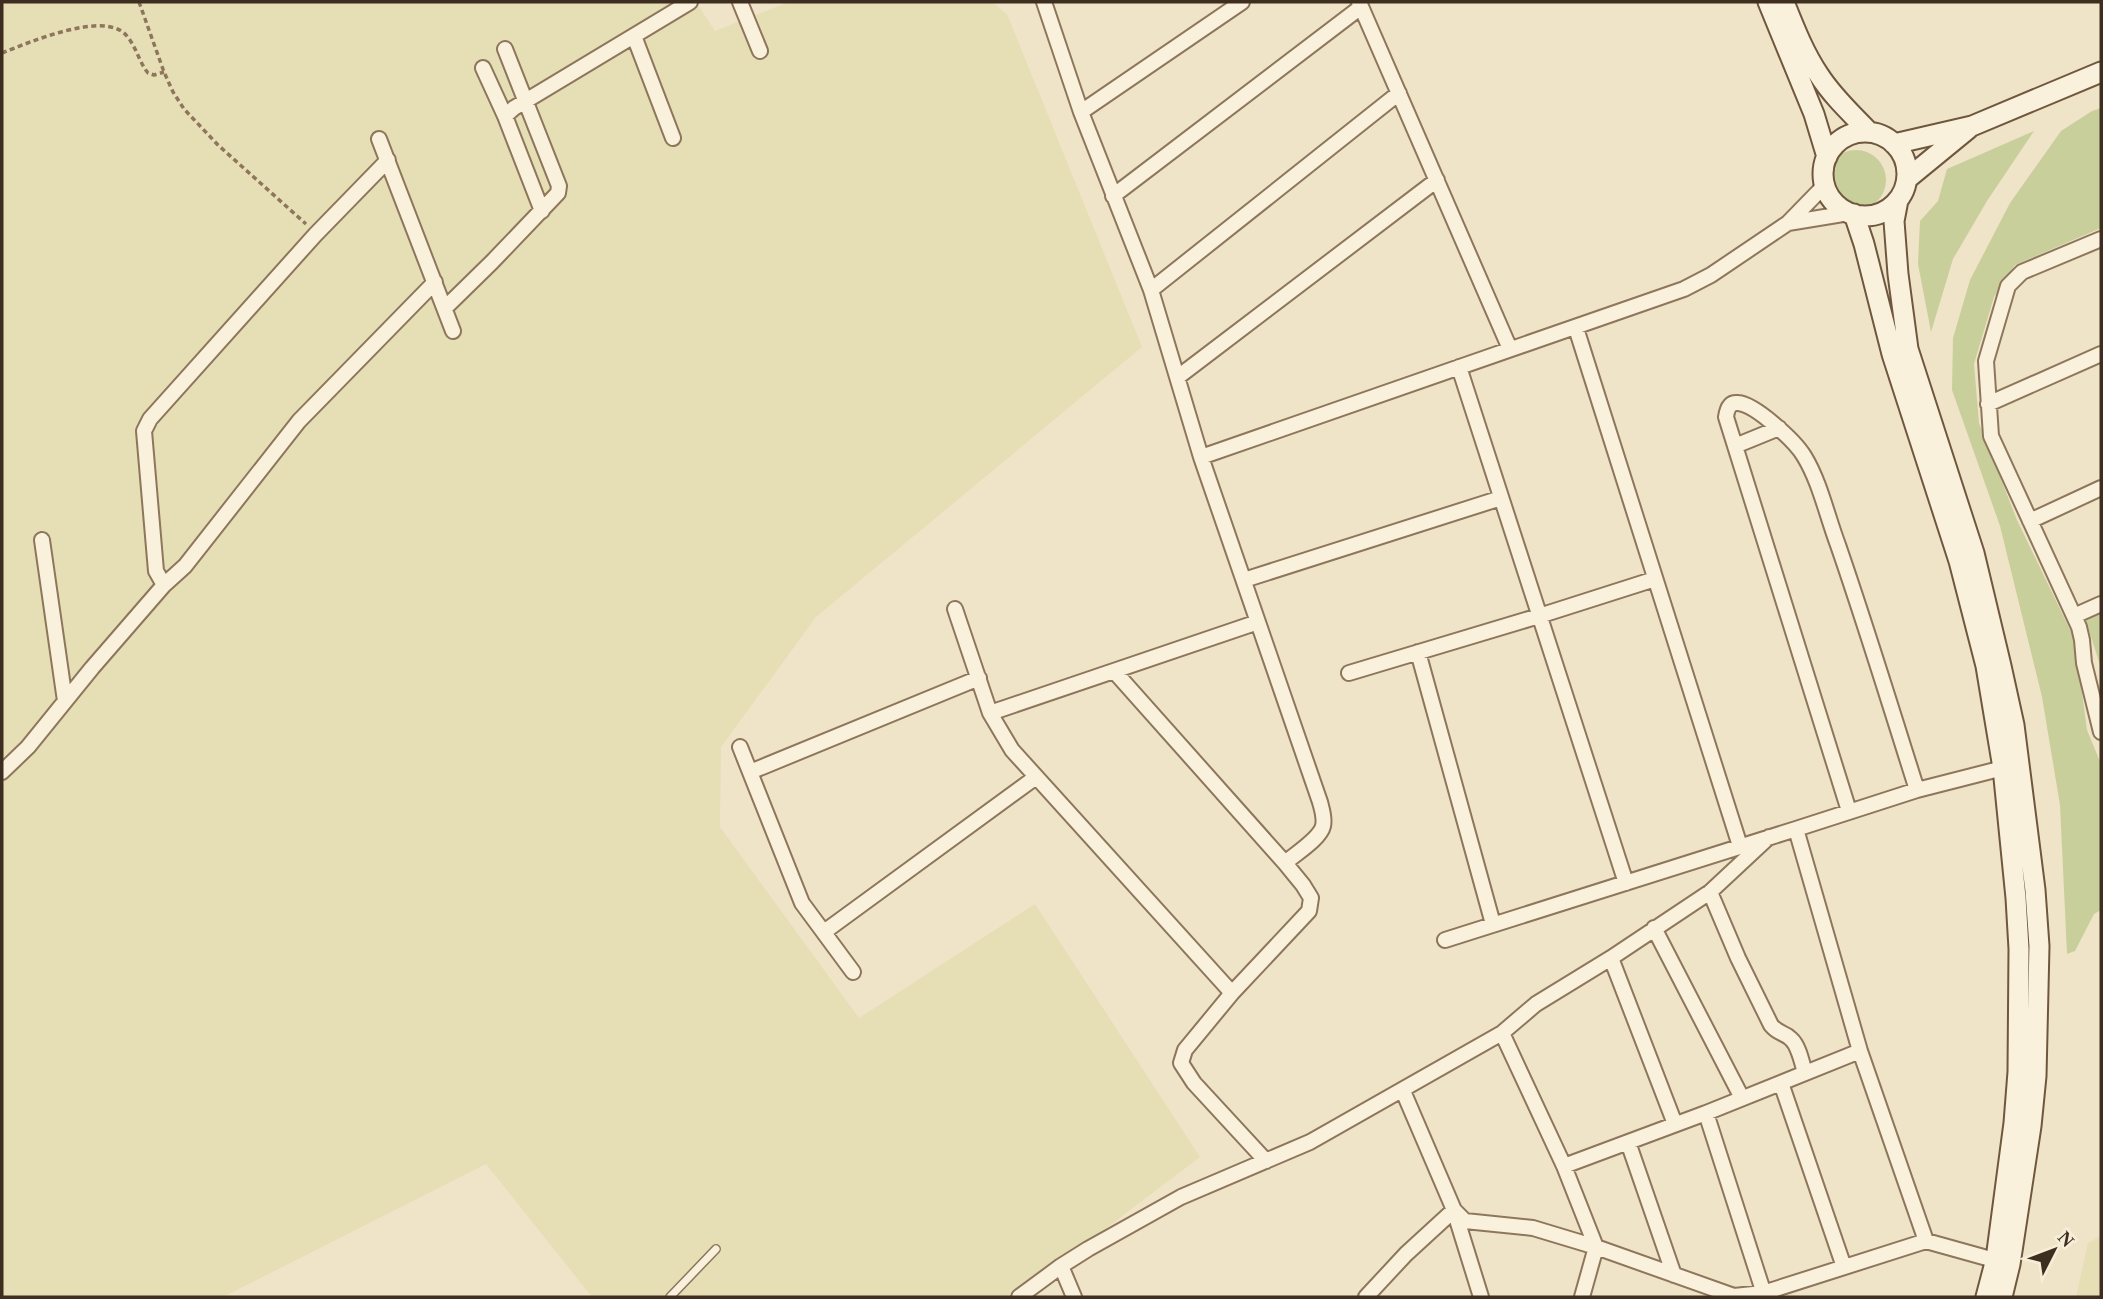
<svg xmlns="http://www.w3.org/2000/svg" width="2103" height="1299" font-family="'Times New Roman',serif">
	<rect width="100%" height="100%" fill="#f0e4c8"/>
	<path fill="#e6deb5" d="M2,2H696L715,31L789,2H992L1007,14L1142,347L816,617L721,747L720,827L859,1018L1035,904L1200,1157L1076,1251L1006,1297H592L486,1164L223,1297H2Z
		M2101,1236V1297H2076L2088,1243Z"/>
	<path fill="#c9cf9b" d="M2101,108V228L2015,265L1994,297L1974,364L1979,423L2017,520L2075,640L2087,730L2101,764V910L2094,914L2075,951L2067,954L2060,805L2042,697L2000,526L1952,390L1953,338L1970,280L2010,203L2061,131L2092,111Z
		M2034,131L1987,201L1953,259L1931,332L1918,264L1920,221L1938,201L1947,169Z
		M1826 180a30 30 0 1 1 60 0a30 30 0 1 1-60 0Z
		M2101,610V674L2100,665L2085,618Z"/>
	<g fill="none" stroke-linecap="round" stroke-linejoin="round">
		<g stroke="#8d765c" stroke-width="10">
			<path id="lane" d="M670,1297L716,1249"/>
		</g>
		<g stroke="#8d765c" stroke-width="18">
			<path id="street" d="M740,2L760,51
				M1044,2L1081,112L1151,290L1201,457L1320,802C1322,810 1325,818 1323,826C1320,839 1295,854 1285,863
				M1359,2L1510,349
				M634,36L673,138
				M483,68L505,116L542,211
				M1081,112L1242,2
				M505,116L514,108L690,2
				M379,139L453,331
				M1113,196L1361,7
				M1788,223L1849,213
				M2101,239L2022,272L2008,286L1986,361L1991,436L2079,627L2082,640L2084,663L2101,732
				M1151,290L1399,93
				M445,308L492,262L558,193L559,186L505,49
				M1576,328L1740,846
				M1459,367L1626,883
				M1178,377L1437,180
				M1988,404L2101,354
				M1735,446L1779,428
				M1201,457L1684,289L1711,275L1788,223L1825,185
				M2030,521L2101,488
				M42,540L65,701
				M1244,580L1501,498
				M164,585L185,566L299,421L435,282
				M955,609L990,713L1012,750L1232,993
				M2074,616L2101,604
				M1418,652L1493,924
				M1114,671L1285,863L1303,885L1311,898L1309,911L1232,993L1185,1050L1181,1063L1194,1083L1266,1161
				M1349,673L1539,616L1655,579
				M990,713L1258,622
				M740,747L802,903L853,972
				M2,772L28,747L92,668L164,585L156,571L144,431L150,419L315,235L388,160
				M750,772L979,678
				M1849,811L1726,417C1727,410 1729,402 1738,403C1755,404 1795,441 1804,456C1820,482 1827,516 1838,545C1866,626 1891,708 1917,790
				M1710,892L1738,958L1771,1025C1778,1034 1784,1032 1791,1039C1799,1046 1802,1063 1805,1073
				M1654,928L1742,1098
				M824,932L1036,777
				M1445,940L1796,829
				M1611,958L1675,1124
				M1502,1033L1564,1166L1596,1247L1734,1296L1763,1293L1926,1241
				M1781,1083L1844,1267
				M1403,1091L1454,1210L1465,1221L1533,1228L1596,1247L1582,1297
				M1706,1113L1765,1297
				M1628,1142L1674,1275
				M1564,1166L1706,1113L1860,1051
				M2005,1263L1926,1241L1860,1051L1796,829L1917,790L2011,766
				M1061,1266L1074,1297
				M1019,1297L1061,1266L1088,1249L1181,1197L1310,1142L1502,1033L1536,1004L1611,958L1710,892L1769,837
				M1366,1297L1406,1254L1454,1210L1481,1297"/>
		</g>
		<g stroke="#6f573f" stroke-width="23">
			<path id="secondary" d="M1768,2L1814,114L1827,157
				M1784,2C1794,27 1804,53 1819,75C1833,97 1852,114 1869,132
				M1823 174a42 42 0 1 1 84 0a42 42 0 1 1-84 0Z
				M1894,144L1972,126L2101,72
				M1907,179L1968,129
				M1898,200L1894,221L1898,274L1908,349L1974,553L2001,666L2014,725L2035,890L2039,946L2036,1076L2031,1126L2010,1264L2002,1297
				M1854,214L1864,244L1892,354L1959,561L1986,666L2003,768L2016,898L2019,949L2018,1072L2014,1123L1996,1259L1986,1297"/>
		</g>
		<path stroke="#8d765c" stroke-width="3.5" stroke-dasharray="5 3.5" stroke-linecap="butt" d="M139,2L164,72L173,92L184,109L218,145L306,224
			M2,53C28,43 103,10 126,35C136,46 139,62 148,73L154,75L164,72"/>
		<use href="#lane" stroke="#faf1dc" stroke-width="7"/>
		<use href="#street" stroke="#faf1dc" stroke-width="14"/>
		<use href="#secondary" stroke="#faf1dc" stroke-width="19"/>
	</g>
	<rect width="2103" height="1299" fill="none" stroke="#3d2e20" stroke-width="7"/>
	<g transform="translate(2054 1250) rotate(48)" stroke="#f7eed8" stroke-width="5" paint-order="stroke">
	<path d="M0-5L12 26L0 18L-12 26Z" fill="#3d2e20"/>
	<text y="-10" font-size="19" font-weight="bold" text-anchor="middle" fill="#3d2e20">N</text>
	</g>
</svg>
